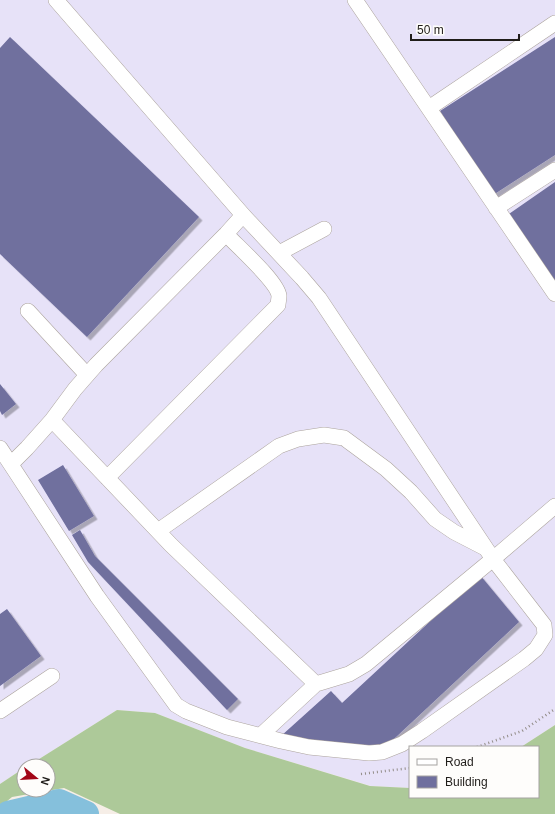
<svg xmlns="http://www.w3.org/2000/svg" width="555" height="814" font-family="Helvetica,sans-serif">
	<defs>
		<filter id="shadow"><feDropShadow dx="3.5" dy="3.5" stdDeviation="0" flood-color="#0004"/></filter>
	</defs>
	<rect width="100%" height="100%" fill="#f6eee7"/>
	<path fill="#e7e2f8" d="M0,0H555V725L521,747H410V788L371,786L245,748L155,713L117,710L28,766H24V768L0,784Z"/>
	<path fill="#adc999" d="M117,710L155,713L245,748L370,786L410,788V797H538V747H521L555,725V814H120L64,788L12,797L0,807V784L24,768V790H48V766H28Z"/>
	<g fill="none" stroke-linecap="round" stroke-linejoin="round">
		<path stroke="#85c0dc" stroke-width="26" d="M8,814L59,802L86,814"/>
	</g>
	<path fill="#6f6f9e" filter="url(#shadow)" d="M10,37L199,217L87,337L0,254V48Z
		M555,37V155L493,195L440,111Z
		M555,182V288L506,216Z
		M0,384L16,404L2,415L0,411Z
		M63,465L94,516L69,531L38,480Z
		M80,530L95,556L238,699L227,710L88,562L72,535Z
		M480,575L519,622L381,751L281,736L331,691L342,703Z
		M7,609L41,656L0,686V614Z"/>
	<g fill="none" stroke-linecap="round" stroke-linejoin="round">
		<g stroke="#aca49d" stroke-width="16">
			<path id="minor" d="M355,0L555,294
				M429,108L555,23
				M496,208L555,170
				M279,253L324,229
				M28,311L87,375
				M52,420L171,545L316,684
				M0,448L97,596L176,705L186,711L227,727L281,741L309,747L369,753L382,752L402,744L422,731L524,659L536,649L545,635L544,625L493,559L319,298L302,278L243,215L56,0
				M11,464L27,448L52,420L75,389L96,365L226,234L243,215
				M107,478L278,305C278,303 279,299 279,296C278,282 237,246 226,234
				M158,531L279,446L298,439L324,435L344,438L386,469L411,492L435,519L454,532L485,548
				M0,711L52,676
				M261,735L316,684L349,674L366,664L493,559L555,506"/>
		</g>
		<path stroke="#928c87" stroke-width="2.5" stroke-dasharray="1 3" stroke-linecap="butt" d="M477,747L522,731L555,709
			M361,774L410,768"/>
		<use href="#minor" stroke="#fff" stroke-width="15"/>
	</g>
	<rect x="409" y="746" width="130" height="52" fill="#fefdfb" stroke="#a5a3a1"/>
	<rect x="417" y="759" width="20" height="6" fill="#ffffff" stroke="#a5a3a1"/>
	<text x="445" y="766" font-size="12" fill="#201d1a">Road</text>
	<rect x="417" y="776" width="20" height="12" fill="#6f6f9e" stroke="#a5a3a1"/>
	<text x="445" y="786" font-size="12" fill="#201d1a">Building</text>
	<g transform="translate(36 778) rotate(108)"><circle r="19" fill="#fefdfb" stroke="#a5a3a1"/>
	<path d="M0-3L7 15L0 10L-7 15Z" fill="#a20617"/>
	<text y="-6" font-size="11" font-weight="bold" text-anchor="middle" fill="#201d1a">N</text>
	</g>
	<path d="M411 34v6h108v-6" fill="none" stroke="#201d1a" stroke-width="2"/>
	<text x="417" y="34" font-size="12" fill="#201d1a" stroke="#fefdfb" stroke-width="3" paint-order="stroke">50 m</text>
</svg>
